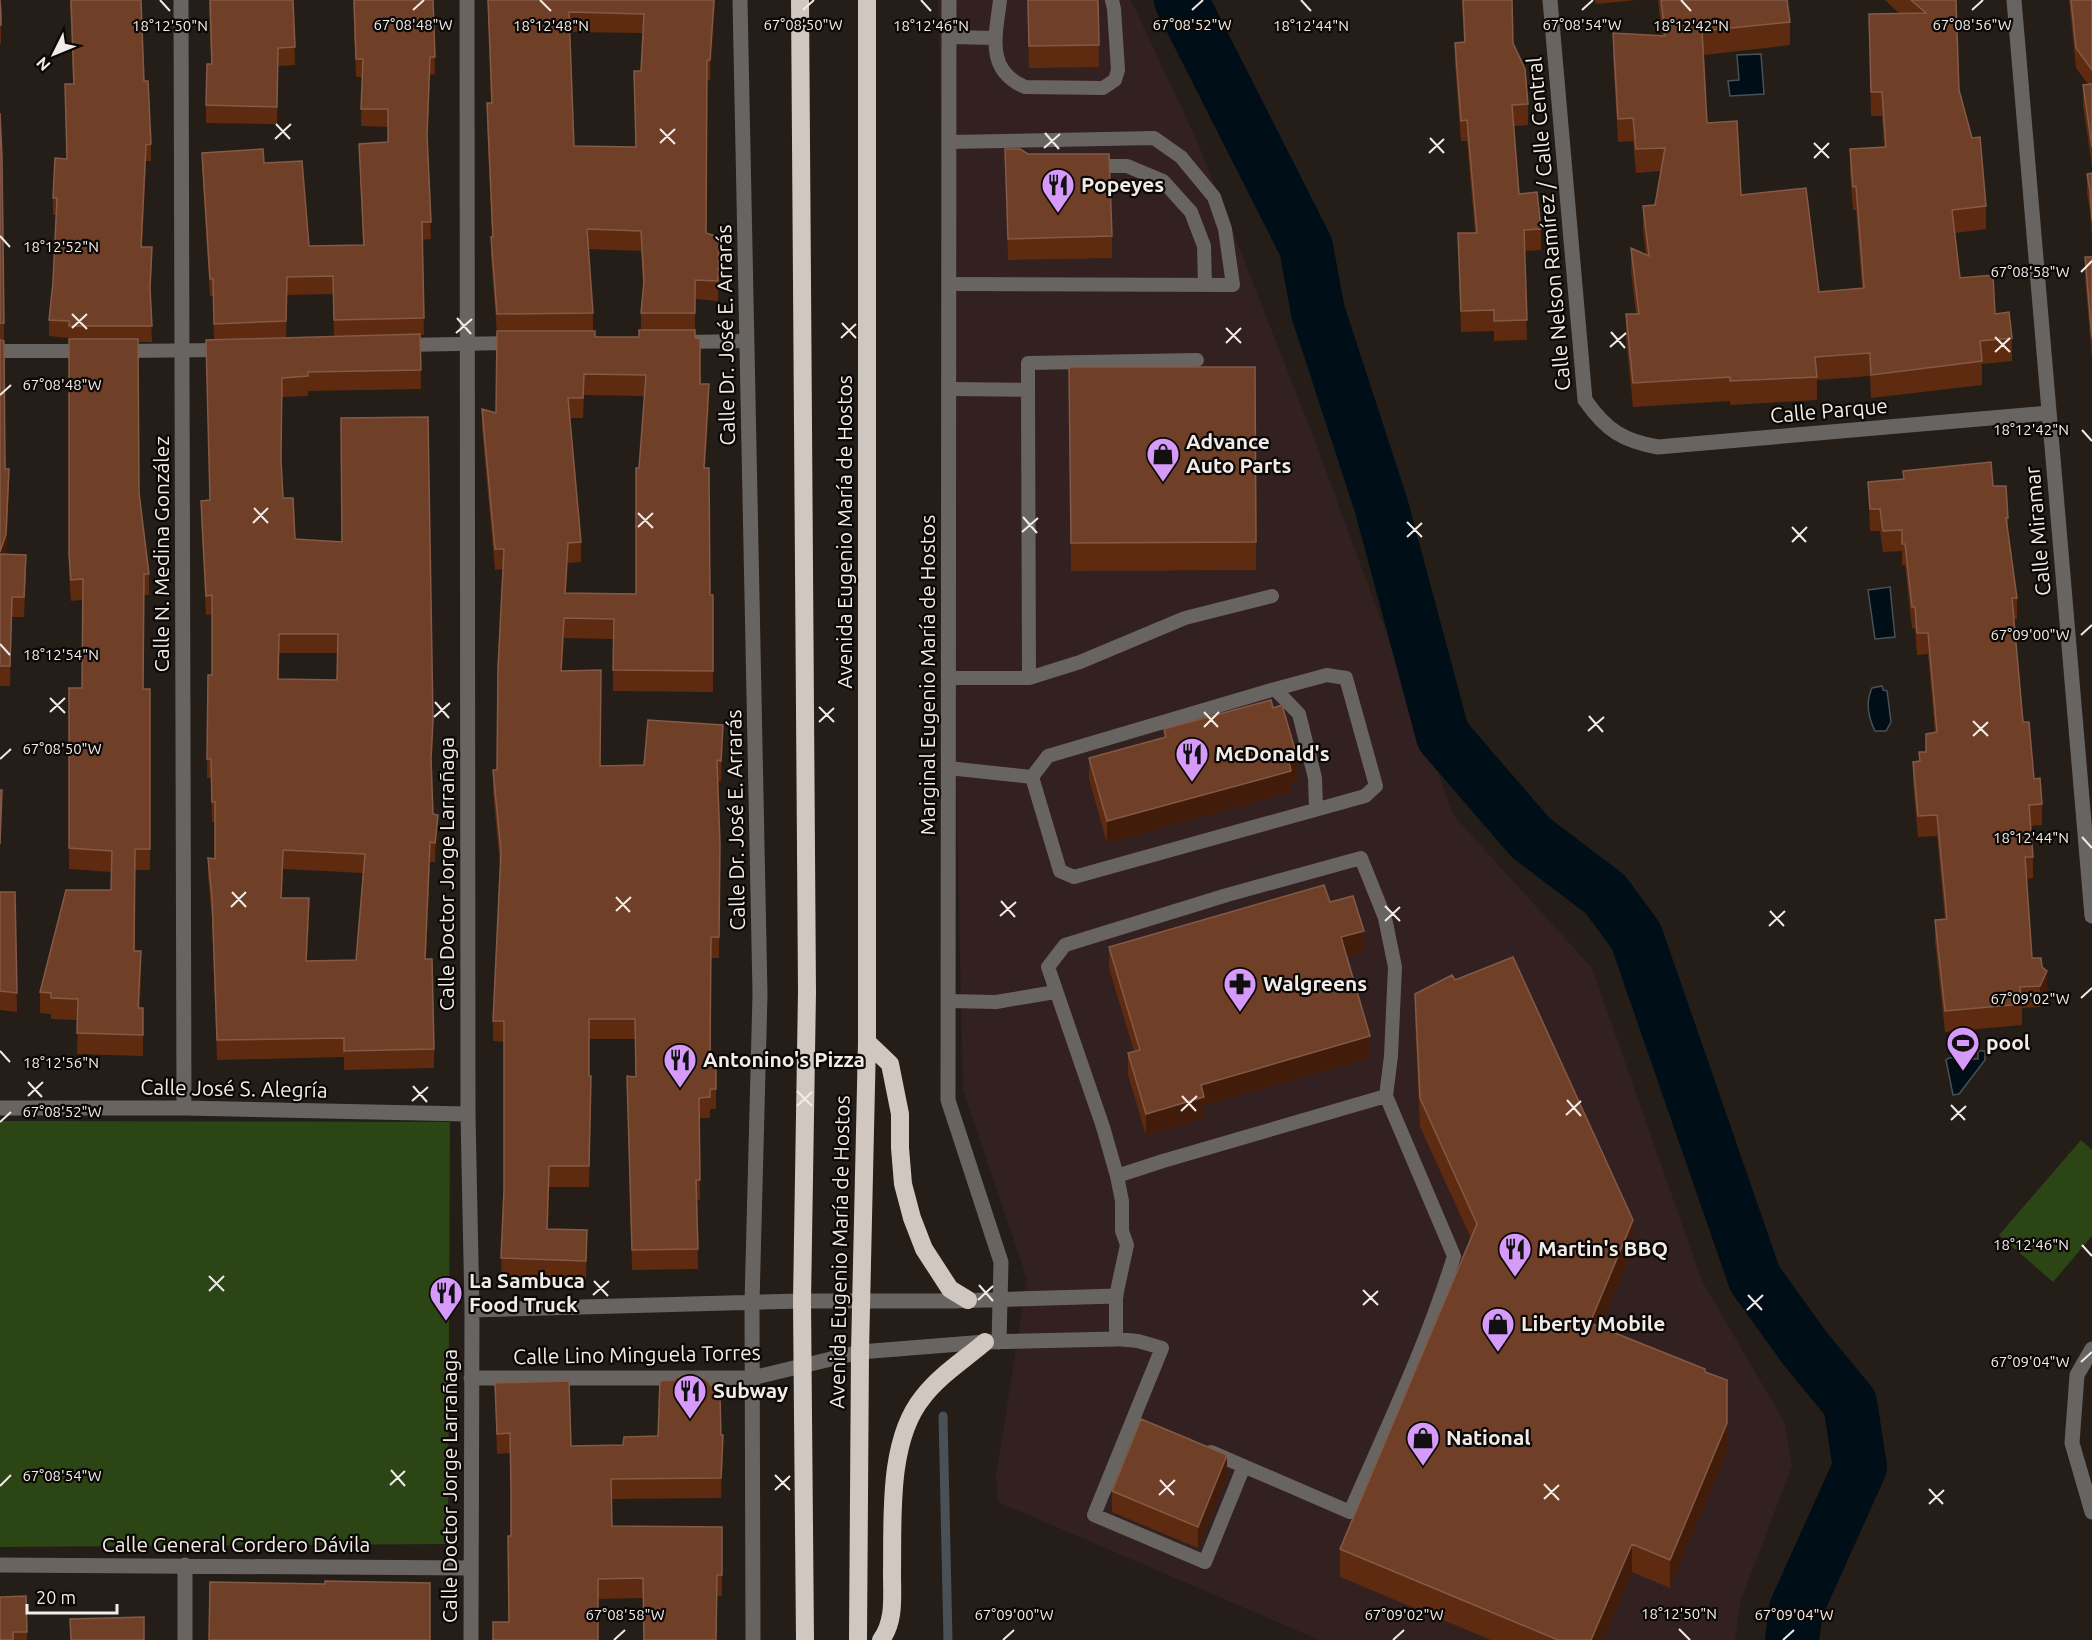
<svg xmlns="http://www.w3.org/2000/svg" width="2092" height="1640" font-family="Ubuntu,sans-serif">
	<rect width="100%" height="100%" fill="#241d18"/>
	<path fill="#332020" d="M938,0H1131L1198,143L1310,428L1454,816L1592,968L1702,1281L1785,1423L1792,1466L1741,1600L1735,1640H1319L998,1502L996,1475L1027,1279L963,1090Z"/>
	<path fill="#2b4515" d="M0,1121L450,1122L448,1544L0,1547Z
		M2081,1140L2092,1150V1236L2053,1282L1999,1235Z"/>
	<path fill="#000e17" stroke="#495156" stroke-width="1.5" d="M1761,54L1764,94L1730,96L1728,81L1739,80L1737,55Z
		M1890,587L1895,637L1875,639L1868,590Z
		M1882,686L1883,690L1887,691L1888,698L1891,722L1886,731H1875C1868,717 1865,703 1872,688Z
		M1978,1051H1985V1060L1959,1094L1953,1095L1946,1060L1949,1058L1973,1055V1059H1978Z"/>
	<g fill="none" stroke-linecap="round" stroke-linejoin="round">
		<path stroke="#495156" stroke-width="9" d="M943,1416L948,1640"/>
		<path stroke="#000e17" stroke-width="54" d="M1181,0L1306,247L1318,312L1381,505L1443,736L1531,838L1605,894L1636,936L1755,1279L1807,1351L1850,1403L1860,1467L1796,1609L1792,1640"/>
		<path stroke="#686462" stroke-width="14" d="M1000,0C996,35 985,70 1025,87L1103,88L1115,80L1118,70L1114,9L1112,0
			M949,37L995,38
			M949,142L1154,138L1181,157L1214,197L1225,229L1233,285L950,284
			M1093,166H1127L1163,181L1191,212L1204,246L1205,285
			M683,342L747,341
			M404,345L514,343
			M0,351H85
			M122,351L223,350
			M950,389L1028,390V363L1197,360
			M949,678H1029L1028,390
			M1029,678L1080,662L1185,618L1272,596
			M1275,689L1299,714L1315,778L1316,809
			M948,768L1032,777L1060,871L1074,877L1365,796L1376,786L1346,678L1327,675L1275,689L1048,756L1032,777
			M948,1001L996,1002L1055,992
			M1117,1176L1103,1127L1048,967L1065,945L1227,895L1361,858L1385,918L1395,967L1391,1056L1386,1096L1454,1256C1427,1344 1387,1427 1350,1512L1211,1452
			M1244,1466L1205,1562L1094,1515L1162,1348L1138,1341L1116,1339V1296L1127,1245L1122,1231V1201L1117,1176L1163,1161L1386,1096"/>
		<path stroke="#686462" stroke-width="15" d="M181,0L184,1108
			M467,0L468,1114L472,1310L471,1640
			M740,0L760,994L752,1303L753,1640
			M949,0L948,1100L1001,1262L999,1342
			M1550,0L1585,400C1606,430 1623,441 1658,447L2049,413
			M2014,0L2092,916
			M0,1108H184L468,1114
			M472,1310L802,1301H953L1116,1296
			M2092,1349L2077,1375L2072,1443L2092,1512
			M471,1378H752L860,1352L985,1342L1116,1339
			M0,1565L471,1568
			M185,1565V1640"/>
		<path stroke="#d1c7c1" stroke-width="18" d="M800,0L807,992L802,1301L805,1640
			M867,1042L890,1064L900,1114V1148L903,1184L912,1218L924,1249L950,1289L968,1300
			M858,1640L860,1352L867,1042V0
			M881,1640C895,1621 892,1597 892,1574C893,1520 887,1441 923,1397C940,1375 964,1360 985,1342"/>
	</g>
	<path fill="#5f2b10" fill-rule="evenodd" d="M0,0L1,14V44H0Z
		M70,0H141L144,81L151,144V161H146L142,247L152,264L150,296L152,342H138L139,493L149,574V595H144L143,689H150V870H135V951L141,972L140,1008H143V1056L77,1054L78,1020L51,1019V1014L40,1013V992L111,890V872L69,869V688H82V600L71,601L69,576V338L49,336V320L53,282L56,215H53V198L67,159L65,84H73Z
		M209,0H293L295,65L278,66L277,124L206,123V105L211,64Z
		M353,0H433L435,74L430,75L427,143L431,239L422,240L424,335H420L421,389L308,391V396L282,397L281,464L283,498L295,539L433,740L431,771L433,814L438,834L435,862H430L426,959L434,1049V1068L344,1070V1057L217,1060L212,917L208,877V858L215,859V822H212L211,778H207L208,675H212V614L206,615L201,520V501L210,500L206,340H214L213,296H210L202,170V153L264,163L309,246L363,245L359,144L388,142V127L361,126L362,77H356ZM333,294L334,337L286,338L287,295ZM279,653H337V680L279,679ZM283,869L363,873L356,960L307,961L309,917L282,898Z
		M488,0H715L710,80H707L706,233L719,257L718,301L695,299V338L700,384L709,405L705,468L710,595H713V692L613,691V639L564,638L562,671L601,766L644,765L723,745L721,781H718L720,844L719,958H711L710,1059L716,1058V1109H710V1118H699L700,1200H697L698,1269L632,1270L627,1076L636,1077L635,1039H589V1076L591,1096L589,1187H549L548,1229L587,1230L586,1281L501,1278L504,1189V1042L493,1041V1021L500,866L493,791V770H497L503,569L495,570L482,429V409L496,413L497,334L491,257V237H492L487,123V103H491ZM569,32L643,33L641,71H634L636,147L574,146ZM588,249L641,251L643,289L641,313V330L639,337H595L593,331V313ZM584,395L645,396L639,468L636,594L566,593L568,563L581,562V542L570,418H583Z
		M1027,0H1098L1099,67L1029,68Z
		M1462,0H1512L1513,43L1528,104V125L1514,126L1519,194L1541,229V250L1524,251L1527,340L1494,341V331L1461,332L1458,233H1475L1467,141H1461L1455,64V43L1464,42Z
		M1595,0H1637L1596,4Z
		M1658,0H1787L1790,22V45L1704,55L1707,123L1741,195L1819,292L1862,288L1856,210H1853L1850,173V149L1884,147L1882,116H1871L1869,14H1900L1885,0H1956L1959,90L1986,206V229L1955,233L1960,278L1995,314L2012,338V361L1982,364V385L1871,398L1870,376L1817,380V400L1730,405V401L1633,407L1626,338V314H1636L1631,271V248L1646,254L1643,230V206L1655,205L1661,171L1636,173L1633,141L1618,142L1613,57V33L1662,35Z
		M2069,0H2092V167L2083,105V85L2088,84L2076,68Z
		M0,113L4,323L5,469L9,488L6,554L26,574L24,617H12L10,686H0Z
		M1005,149L1112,236V258L1008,260Z
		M2092,173V240L2090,211L2087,194V174Z
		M2085,257H2092V359L2085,277Z
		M1069,367H1255L1256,570L1071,571Z
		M1903,471L1993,486L2008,518V535L2017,598V619H2014L2023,722L2034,779L2042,804V825L2030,826L2033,857V878L2026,879L2032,958L2042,967L2047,993L2040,1007L2022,1008V1025L1945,1032L1935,941V920H1945L1937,836L1918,837L1913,783V762L1919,761L1926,752L1935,733L1928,654L1917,655L1915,629L1912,628L1905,565H1902V551L1883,552L1880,531H1870L1868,482L1903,479Z
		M1164,729L1298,782L1291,783V792L1107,843L1089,779V758L1164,737Z
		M0,892H15L17,1012L0,1010Z
		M1330,902L1364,952L1346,957L1370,1058L1204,1105V1118L1146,1135L1128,1075V1053L1134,1051L1109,968V947Z
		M1415,994L1633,1248L1600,1327L1705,1372L1727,1380V1451L1670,1588L1632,1572L1603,1640H1491L1340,1577V1549L1471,1238L1420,1127L1415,1022Z
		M495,1383L571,1446L623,1445L721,1435L723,1455L721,1498L612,1499V1526L722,1527V1596L643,1598L598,1599L509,1622L511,1503L510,1453L497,1454Z
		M1227,1476L1198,1548L1112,1512V1491Z
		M26,1596L27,1640H0Z"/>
	<path fill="#411c0a" d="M714,0V37L710,80V60Z
		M430,57V75L427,152V135Z
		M146,145V161L141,263V247Z
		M709,384V405L704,488V468Z
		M9,469V488L6,554L0,571V552Z
		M568,543V563L565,614V593Z
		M12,597V617L10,686V666Z
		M564,618V638L561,692V671Z
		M433,721V740L431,778V758Z
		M723,725V745L721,781V761Z
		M1298,760V782L1291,783V792L1107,843V821Z
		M438,815V834L435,862V843Z
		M430,842V862L425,978V959Z
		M309,898V917L306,980V961Z
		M1364,931V952L1341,958V937Z
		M141,951V972L138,1029V1008Z
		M2047,971V993L2040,1007V986Z
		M1370,1036V1058L1204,1105V1118L1146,1135V1114L1201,1085Z
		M549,1166V1187L547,1249V1229Z
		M1633,1220V1248L1590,1351V1323Z
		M1727,1423V1451L1670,1588V1560Z
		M723,1435V1455L721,1498V1478Z
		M1227,1455V1476L1198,1548V1527Z
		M1632,1544V1572L1603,1640H1591Z"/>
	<path fill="#6f3f28" stroke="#835a46" stroke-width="1.5" fill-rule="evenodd" d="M0,0L1,14V25H0Z
		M71,0H141L144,81H148L151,144L146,145L141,247H152L150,288L152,326H69V321L49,320L53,282L57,198H53L55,158L67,159L65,84H74Z
		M210,0H293L295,47L278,48L277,107L206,105L207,64H212Z
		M354,0H433L435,57H430L427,135L431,222H422L424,318L334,320L333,276L287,277L286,321L214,324L213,279H210L202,153L263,149L264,163L302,161L309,246L364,245L359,144L388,142V109H361L363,59H356Z
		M488,0H714L710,60H707L706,233L719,237L718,281L695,280V313H641L644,281L641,231L587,229L593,313L497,314L491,237H493L487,103H492ZM569,12L644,14L641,71H634L636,147L574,146Z
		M1028,0H1098L1099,45L1029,46Z
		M1463,0H1512L1513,43L1525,69L1528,104L1512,105L1519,194L1537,192L1541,229L1524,230L1527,320L1494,321V310L1461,311L1458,233H1477L1467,120L1461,121L1455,43L1465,42Z
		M1661,0H1787L1790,22L1702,31L1707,123L1737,121L1741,195L1806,188L1819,292L1864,288L1856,186L1853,187L1850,149L1886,147L1882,92H1871L1869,14L1926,13L1911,0H1956L1959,90L1972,138L1980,137L1986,206L1952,210L1960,278L1993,275L1995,314L2009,312L2012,338L1980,341L1982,361L1871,375L1870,353L1815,357L1817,377L1730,381V377L1633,383L1626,314H1639L1631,248L1649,256L1643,206L1655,205L1665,148L1636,149L1633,118L1618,119L1613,33L1665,36Z
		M2071,0H2092V70L2076,48Z
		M2092,84V147L2083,85Z
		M0,113L2,157L4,323H0Z
		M1005,149H1020L1028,154H1109L1112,236L1008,239Z
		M2092,173V221L2090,191L2087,174Z
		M2085,257H2092V339Z
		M639,330H695V338L700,339V384H709L704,468H709L710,595H713V671L613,670L614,619L564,618L561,671L601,670L600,766L644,765L648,720L723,725L721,761L717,760L720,844L719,937H711L710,1059L716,1058V1089H710V1097L699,1098L700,1180H696L698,1249L632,1250L627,1076L636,1077L635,1019H589V1076H591L589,1166H549L547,1229L587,1230L586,1261L501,1258L504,1189V1021H493L501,852L493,770H497L498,668L504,549H495L482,409L496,413L497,331H595V337H639ZM584,374L646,375L639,468H636V594L565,593L568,543L581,542L568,398H583Z
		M420,334L421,370L308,372V376L282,378L281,459L283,498H293L295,539L342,542L341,418L428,417L433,721L431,758L433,814L438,815L435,843L430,842L425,959H432L434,1049L344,1051V1038L217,1040L212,898L208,858L215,859V802H212L211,759H207L208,675H212V595L206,596L201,501L210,500L206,340ZM279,634H338L337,680L278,679ZM283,850L365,854L356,960L306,961L309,898H281Z
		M69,339H138L139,493L149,574H144L143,689H150V849H135L134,951H141L138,1008H143V1035L77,1033L78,999L51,998V993L40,992L66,890H111L112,851L69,848V688H82L83,579L71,580L69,555Z
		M0,340L4,341L5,469H9L6,534L0,552Z
		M1069,367H1255L1256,542L1071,543Z
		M1991,462L1993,486H2006L2008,518H2006L2017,598H2012L2023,722H2029L2034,779L2040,778L2042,804L2029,805L2033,857H2025L2032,958H2041L2042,967L2047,971L2040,986L2020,987L2022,1004L1945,1011L1935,920L1947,919L1937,815L1918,816L1913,762L1920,761L1919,752H1926V734L1937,732L1928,633H1917L1915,607H1912L1905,544H1902V530L1883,531L1880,509H1870L1868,482L1904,479L1903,471Z
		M0,554L26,555L24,597H12L10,666H0Z
		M1271,700L1273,708L1282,705L1298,760L1289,762L1291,771L1107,821L1089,758L1166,737L1164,729Z
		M0,790H2L0,844Z
		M1324,885L1330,902L1353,896L1364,931L1341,937L1370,1036L1201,1085L1204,1097L1146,1114L1128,1053L1140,1050L1109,947Z
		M0,892H15L17,993L0,991Z
		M1513,957L1633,1220L1590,1323L1705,1369V1372L1727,1380V1423L1670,1560L1632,1544L1591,1640H1558L1340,1549L1477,1224L1420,1098L1415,994L1452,975L1455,980Z
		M676,1377L706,1379L720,1396L721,1435H723L721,1478L611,1479L612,1526L722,1527V1575H717L716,1640H644L643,1578L598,1579V1640H493V1622H509L508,1536H511V1489L510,1433L497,1434L495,1383L569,1381L571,1446L623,1445L624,1437L658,1436L660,1381L675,1380Z
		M1141,1419L1227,1455L1198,1527L1112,1491Z
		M325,1581L430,1583V1640H209L210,1582L325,1584Z
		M26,1596L27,1632H13V1640H0V1597Z
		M144,1617V1640H71L70,1619Z"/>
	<path fill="none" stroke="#f2ece9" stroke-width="2" d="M160,0L170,11M540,0L551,11M921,0L931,11M1301,0L1311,11M1681,0L1691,11M413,10L424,0M803,10L814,0M1192,10L1203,0M1582,10L1593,0M1972,10L1983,0M276,124L290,139M660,129L675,144M1045,133L1059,149M1430,138L1444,153M275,139L291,124M660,143L675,129M1814,143L1829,158M1044,148L1060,134M1429,153L1444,139M1814,158L1829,143M0,236L10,247M2081,272L2092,261M72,314L87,329M457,318L471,334M842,323L856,338M72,328L87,314M1226,328L1241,343M1611,332L1625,348M456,333L472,319M1995,337L2010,352M841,338L856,324M1226,343L1241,328M1610,347L1626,333M1995,352L2010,338M0,395L11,385M2082,430L2092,441M254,508L268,523M638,513L653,528M1023,517L1037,533M1407,522L1422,537M253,523L268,508M638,527L653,513M1792,527L1806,542M1022,532L1038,518M1407,537L1422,523M1792,542L1807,527M2081,635L2092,625M0,644L10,655M50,698L65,713M435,702L449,718M819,707L834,722M50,712L65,698M1204,712L1218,727M1589,716L1603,732M434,717L450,703M1973,721L1988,736M819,722L834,708M1204,727L1219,712M1588,731L1604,717M1973,736L1988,722M0,759L11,749M2082,837L2092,848M232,892L246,907M616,897L630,912M1001,901L1015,917M1385,906L1400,921M231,907L246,892M616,911L631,897M1770,911L1784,926M1000,916L1016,902M1385,921L1400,907M1769,926L1785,911M2081,998L2092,988M0,1051L10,1062M28,1082L42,1097M413,1086L427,1102M797,1091L812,1106M28,1096L43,1082M1182,1096L1196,1111M1567,1100L1581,1116M412,1101L428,1087M1951,1105L1965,1120M797,1106L812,1092M1181,1111L1197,1096M1566,1115L1581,1101M1951,1120L1966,1106M0,1122L11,1112M2082,1245L2092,1256M209,1276L224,1291M594,1281L608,1296M979,1285L993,1301M1363,1290L1378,1305M209,1291L224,1276M593,1295L609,1281M1748,1295L1762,1310M978,1300L993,1286M1363,1305L1378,1291M1747,1310L1763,1295M2081,1362L2092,1352M391,1470L405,1486M775,1475L790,1490M1160,1480L1174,1495M1544,1484L1559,1500M390,1485L405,1471M0,1486L11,1475M1929,1489L1943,1504M775,1490L790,1476M1159,1495L1175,1480M1544,1499L1559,1485M1929,1504L1944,1490M1679,1629L1690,1640M614,1640L625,1630M1003,1640L1014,1630M1393,1640L1404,1630M1783,1640L1794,1630"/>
	<defs>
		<g id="restaurant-pin" transform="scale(1.725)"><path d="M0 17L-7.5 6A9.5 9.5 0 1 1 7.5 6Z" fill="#d69bfa" stroke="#0b0806"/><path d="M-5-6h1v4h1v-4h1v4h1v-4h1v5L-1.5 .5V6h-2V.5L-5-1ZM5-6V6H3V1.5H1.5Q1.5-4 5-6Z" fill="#111"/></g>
		<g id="shop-pin" transform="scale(1.725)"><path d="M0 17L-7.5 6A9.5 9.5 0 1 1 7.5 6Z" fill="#d69bfa" stroke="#0b0806"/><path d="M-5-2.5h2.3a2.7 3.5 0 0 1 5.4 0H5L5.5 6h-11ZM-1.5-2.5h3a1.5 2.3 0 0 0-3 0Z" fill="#111"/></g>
		<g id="pharmacy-pin" transform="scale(1.725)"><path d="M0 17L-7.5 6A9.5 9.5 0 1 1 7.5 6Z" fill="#d69bfa" stroke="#0b0806"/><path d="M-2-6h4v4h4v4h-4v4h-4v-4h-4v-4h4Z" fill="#111"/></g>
		<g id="stadium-pin" transform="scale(1.725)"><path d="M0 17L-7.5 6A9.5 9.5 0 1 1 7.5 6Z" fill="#d69bfa" stroke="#0b0806"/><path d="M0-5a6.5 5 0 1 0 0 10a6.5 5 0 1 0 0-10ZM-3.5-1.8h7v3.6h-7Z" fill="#111"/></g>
	</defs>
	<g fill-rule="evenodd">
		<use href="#restaurant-pin" x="1058" y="185"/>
		<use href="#shop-pin" x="1163" y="454"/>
		<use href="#restaurant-pin" x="1192" y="754"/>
		<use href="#pharmacy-pin" x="1240" y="984"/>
		<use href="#stadium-pin" x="1963" y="1043"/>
		<use href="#restaurant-pin" x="680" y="1060"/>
		<use href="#restaurant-pin" x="1515" y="1249"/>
		<use href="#restaurant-pin" x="446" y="1293"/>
		<use href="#shop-pin" x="1498" y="1324"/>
		<use href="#restaurant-pin" x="690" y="1391"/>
		<use href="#shop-pin" x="1423" y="1438"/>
	</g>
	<g text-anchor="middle" stroke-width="4.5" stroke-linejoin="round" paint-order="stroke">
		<g font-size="21" font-weight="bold" fill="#f2ece9" stroke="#0b0806" text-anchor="start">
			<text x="1081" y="192">Popeyes</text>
			<text x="1186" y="449">Advance<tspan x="1186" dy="24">Auto Parts</tspan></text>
			<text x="1215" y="761">McDonald's</text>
			<text x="1263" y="991">Walgreens</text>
			<text x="1986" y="1050">pool</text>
			<text x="703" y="1067">Antonino's Pizza</text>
			<text x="1538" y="1256">Martin's BBQ</text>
			<text x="469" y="1288">La Sambuca<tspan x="469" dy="24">Food Truck</tspan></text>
			<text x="1521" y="1331">Liberty Mobile</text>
			<text x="713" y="1398">Subway</text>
			<text x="1446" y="1445">National</text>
		</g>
		<g font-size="21" fill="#f2ece9" stroke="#0b0806">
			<text transform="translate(1549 224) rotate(-95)" y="7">Calle Nelson Ramírez / Calle Central</text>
			<text transform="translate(726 335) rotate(-91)" y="7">Calle Dr. José E. Arrarás</text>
			<text transform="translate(1829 411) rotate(-5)" y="7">Calle Parque</text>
			<text transform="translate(2038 531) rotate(-95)" y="7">Calle Miramar</text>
			<text transform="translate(845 532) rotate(-90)" y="7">Avenida Eugenio María de Hostos</text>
			<text transform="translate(162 554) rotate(-90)" y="7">Calle N. Medina González</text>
			<text transform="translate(928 675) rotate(-90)" y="7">Marginal Eugenio María de Hostos</text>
			<text transform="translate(736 820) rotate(-91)" y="7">Calle Dr. José E. Arrarás</text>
			<text transform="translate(447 874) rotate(-90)" y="7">Calle Doctor Jorge Larrañaga</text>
			<text transform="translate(234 1089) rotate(1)" y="7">Calle José S. Alegría</text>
			<text transform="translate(840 1252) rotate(-89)" y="7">Avenida Eugenio María de Hostos</text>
			<text transform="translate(637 1355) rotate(-1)" y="7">Calle Lino Minguela Torres</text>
			<text transform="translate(450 1486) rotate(-90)" y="7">Calle Doctor Jorge Larrañaga</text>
			<text x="236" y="1552">Calle General Cordero Dávila</text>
		</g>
	</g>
	<g font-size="15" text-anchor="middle" fill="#f2ece9" stroke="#0b0806" stroke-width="4.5" stroke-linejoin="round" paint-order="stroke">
		<text x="413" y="30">67°08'48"W</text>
		<text x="803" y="30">67°08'50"W</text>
		<text x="1192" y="30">67°08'52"W</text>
		<text x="1582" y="30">67°08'54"W</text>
		<text x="1972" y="30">67°08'56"W</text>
		<text x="170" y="31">18°12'50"N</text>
		<text x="551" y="31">18°12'48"N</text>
		<text x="931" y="31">18°12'46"N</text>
		<text x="1311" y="31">18°12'44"N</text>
		<text x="1691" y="31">18°12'42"N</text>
		<text x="61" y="252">18°12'52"N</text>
		<text x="2030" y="277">67°08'58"W</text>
		<text x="62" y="390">67°08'48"W</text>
		<text x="2031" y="435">18°12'42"N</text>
		<text x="2030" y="640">67°09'00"W</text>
		<text x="61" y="660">18°12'54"N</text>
		<text x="62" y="754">67°08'50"W</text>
		<text x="2031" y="843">18°12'44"N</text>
		<text x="2030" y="1004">67°09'02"W</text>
		<text x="61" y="1068">18°12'56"N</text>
		<text x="62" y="1117">67°08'52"W</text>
		<text x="2031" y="1250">18°12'46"N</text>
		<text x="2030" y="1367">67°09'04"W</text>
		<text x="62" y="1481">67°08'54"W</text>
		<text x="1679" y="1619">18°12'50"N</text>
		<text x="625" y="1620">67°08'58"W</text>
		<text x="1014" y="1620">67°09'00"W</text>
		<text x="1404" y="1620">67°09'02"W</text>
		<text x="1794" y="1620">67°09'04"W</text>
	</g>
	<g transform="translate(54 54) rotate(227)" stroke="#0b0806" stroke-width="4.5" paint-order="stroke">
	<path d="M0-4.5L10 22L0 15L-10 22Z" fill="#f2ece9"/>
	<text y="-9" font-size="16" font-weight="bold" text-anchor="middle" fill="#f2ece9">N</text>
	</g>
	<path d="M27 1604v9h90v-9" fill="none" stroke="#f2ece9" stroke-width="3"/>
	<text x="36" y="1604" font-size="18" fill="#f2ece9" stroke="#0b0806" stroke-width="4.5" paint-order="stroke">20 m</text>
</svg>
